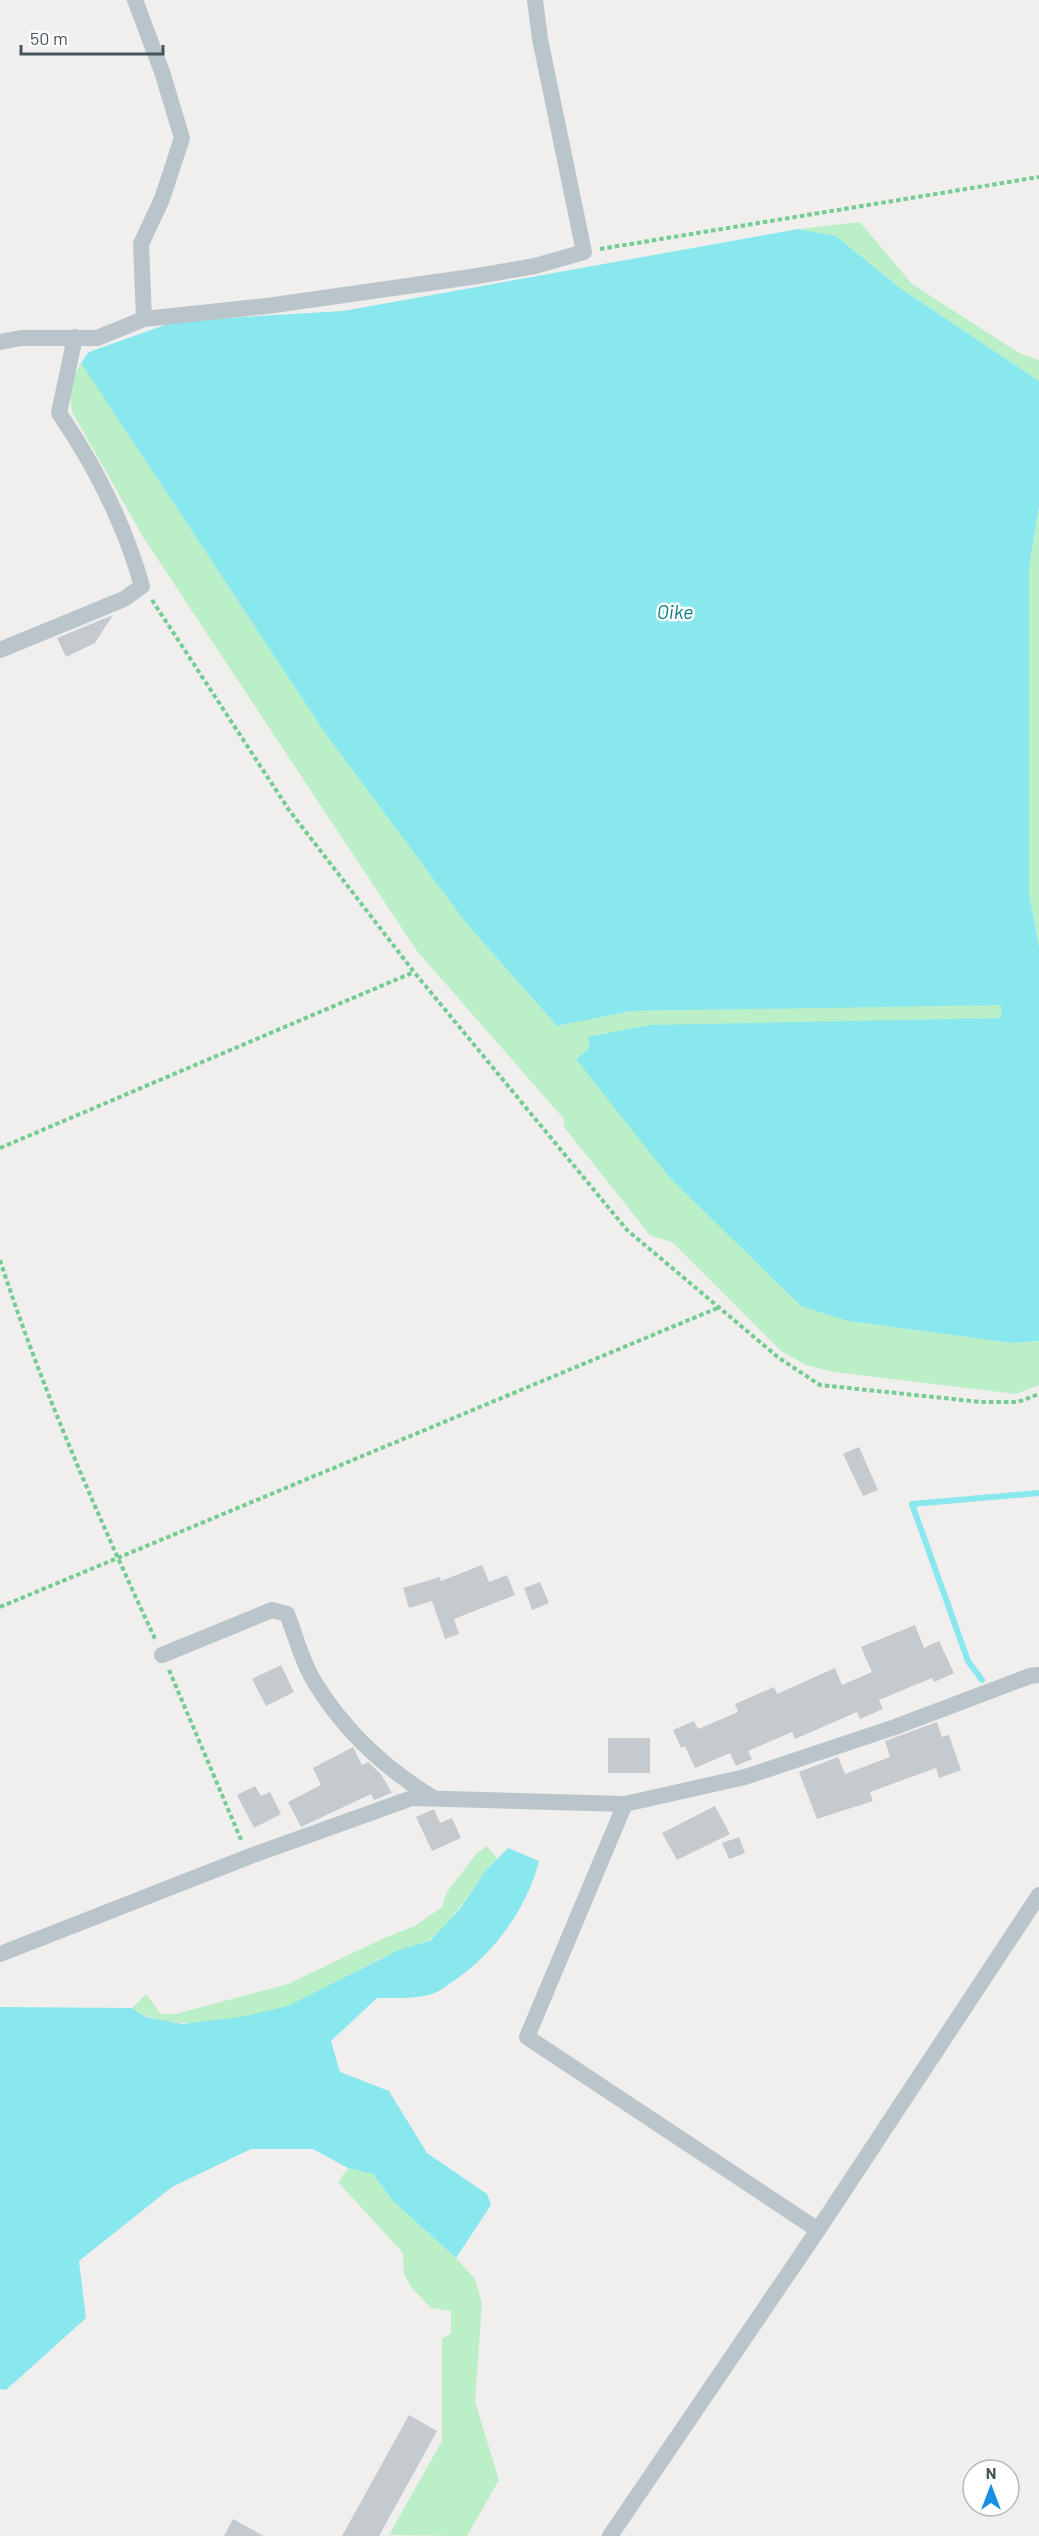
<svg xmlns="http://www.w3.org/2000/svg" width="1039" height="2536" font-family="Barlow,sans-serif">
	<rect width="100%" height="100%" fill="#f1eeee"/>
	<path fill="#bbefc7" d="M860,222L912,284L1019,353L1039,360V381L900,288L836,236L798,229Z
		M81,363L325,733L466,923L557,1026L631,1011L1001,1004V1018L588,1038L590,1048L801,1305L848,1321L1012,1343L1039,1341V1385L1016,1394L834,1372L806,1365L781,1351L673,1243L650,1235L564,1127V1119L417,951L145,540L72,412L69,387Z
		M1039,506V947L1029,894V567Z
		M487,1846L497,1858C472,1883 459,1917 431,1939C421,1947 394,1953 380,1959C350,1974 317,1996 286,2007C243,2021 171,2035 132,2008L146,1994L161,2014H176L288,1984L384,1938L415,1926L442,1907L447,1892L476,1854Z
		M348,2168L373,2174L393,2201L456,2258L475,2279L482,2303L475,2402L499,2480L467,2536L389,2535L442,2441V2339L451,2333V2311L431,2308L411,2287L404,2274L403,2253L338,2182Z"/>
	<path fill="#88e8ed" d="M798,229L836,236L900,288L1039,381V506L1029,567V894L1039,947V1341L1012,1343L848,1321L801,1306L670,1178L576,1059L590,1048L588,1037L650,1025L1001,1018V1005L631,1011L557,1026L466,923L325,733L81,363L89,352L176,321L343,311Z
		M508,1848L539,1861C527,1909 493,1955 452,1982C446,1986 439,1992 432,1994C414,1999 395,1998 377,1998L331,2041L340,2072L389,2091L427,2153L487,2194L491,2205L456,2258L393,2201L373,2174L348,2168L313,2149H251L172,2187L79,2261L86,2318L6,2390L0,2389V2007L132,2008L146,2017L182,2024L241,2017L288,2006L399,1950L430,1941L459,1910L485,1871Z"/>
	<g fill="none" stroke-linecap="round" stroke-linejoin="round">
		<path stroke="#88e8ed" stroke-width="6" d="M982,1680L968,1661L912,1504L1039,1493"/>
	</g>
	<path fill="#c5cace" d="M113,615L95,643L66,657L57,638Z
		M859,1447L878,1490L863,1496L843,1454Z
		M482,1565L489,1582L507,1575L515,1595L454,1619L459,1634L445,1639L432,1601L409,1608L403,1588L440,1577L441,1581Z
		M540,1582L549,1603L532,1610L524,1588Z
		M915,1625L924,1648L939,1641L954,1673L934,1682L932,1678L879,1700L883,1709L860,1719L857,1712L795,1739L792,1732L748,1751L752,1759L736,1766L730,1753L695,1768L685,1746L681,1748L673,1730L694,1721L698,1729L738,1712L735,1704L774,1687L777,1694L835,1668L842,1685L872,1672L861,1647Z
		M281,1665L294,1692L266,1706L252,1679Z
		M937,1722L942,1737L949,1735L961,1770L939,1778L936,1768L870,1792L873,1801L817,1819L799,1772L838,1757L845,1774L890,1757L885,1741Z
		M608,1738H650V1773H608Z
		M353,1747L362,1765L368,1762L381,1774L392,1793L374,1800L371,1794L301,1827L288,1802L321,1785L313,1768Z
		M255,1786L261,1796L270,1792L281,1814L254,1828L237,1795Z
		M715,1806L730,1834L677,1860L662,1833Z
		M434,1809L440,1823L452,1818L461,1838L432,1851L416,1817Z
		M739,1837L745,1853L729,1859L722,1843Z
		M409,2415L437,2431L379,2536H342Z
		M233,2519L264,2536H224Z"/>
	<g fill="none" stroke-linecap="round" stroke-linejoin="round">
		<path stroke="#73cd93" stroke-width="4" stroke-dasharray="4.5 3" stroke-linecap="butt" d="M600,249L1039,177
			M152,600L289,810L414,972L627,1230L779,1358L820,1385L981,1402H1018L1039,1394
			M0,1148L414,972
			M0,1260C42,1390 98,1516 156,1641
			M0,1607L720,1307
			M169,1670L242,1842"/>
		<path stroke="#b9c5cb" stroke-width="16" d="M135,0L162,72L182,138L162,199L141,244L144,319
			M0,342L21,338H97L144,319L267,306L471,277L535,266L584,252L540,39L535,0
			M0,650L124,599L142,586C124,523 96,467 59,413L75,337
			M162,1655L272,1610L287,1614C296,1637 303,1665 317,1686C346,1732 386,1769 432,1797
			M625,1804L527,2037L818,2230
			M0,1954L248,1857L412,1798L625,1804L745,1777L895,1727L1030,1676L1039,1675
			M610,2536L818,2230L1039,1895"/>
	</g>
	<g text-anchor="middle" stroke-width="5" stroke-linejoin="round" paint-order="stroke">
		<g font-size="20" font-style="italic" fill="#0c7d84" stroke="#fff">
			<text x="675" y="619">Oike</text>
		</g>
	</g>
	<g transform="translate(991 2488)"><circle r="28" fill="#ffffff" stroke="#b5bbbd" stroke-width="1.5"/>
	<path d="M0-4.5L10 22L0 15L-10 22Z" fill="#178fe2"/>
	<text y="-9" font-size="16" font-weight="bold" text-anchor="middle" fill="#46555b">N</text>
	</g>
	<path d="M21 45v9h142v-9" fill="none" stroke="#46555b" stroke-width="3"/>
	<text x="30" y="45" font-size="18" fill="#46555b" stroke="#ffffff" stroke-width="4.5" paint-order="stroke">50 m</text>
</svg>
